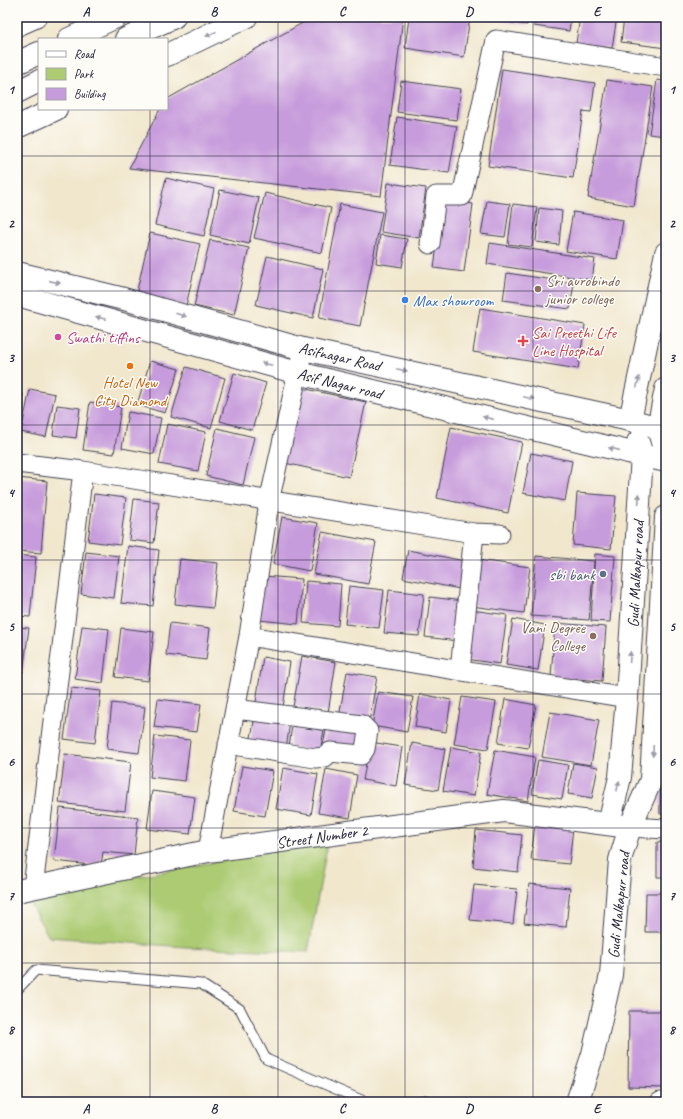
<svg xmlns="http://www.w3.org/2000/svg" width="683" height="1119" font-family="Caveat,sans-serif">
	<rect width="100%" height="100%" fill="#fdfcf7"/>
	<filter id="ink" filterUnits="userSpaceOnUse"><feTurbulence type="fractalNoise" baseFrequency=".025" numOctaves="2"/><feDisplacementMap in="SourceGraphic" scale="8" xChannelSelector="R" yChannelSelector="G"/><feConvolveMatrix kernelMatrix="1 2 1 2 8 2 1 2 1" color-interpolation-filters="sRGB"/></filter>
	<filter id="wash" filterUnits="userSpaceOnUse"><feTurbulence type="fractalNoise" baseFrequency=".012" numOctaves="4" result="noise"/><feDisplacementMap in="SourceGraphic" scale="16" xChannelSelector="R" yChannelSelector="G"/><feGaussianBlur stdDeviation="0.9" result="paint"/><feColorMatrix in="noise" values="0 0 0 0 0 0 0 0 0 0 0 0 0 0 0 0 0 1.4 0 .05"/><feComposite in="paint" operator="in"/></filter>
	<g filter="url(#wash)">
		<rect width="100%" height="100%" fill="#f1e7cd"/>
		<path fill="#accb72" stroke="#677656" d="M328,841L308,952L186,947L49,937L26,897Z"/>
		<g id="blocks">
			<path fill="#c79cdc" d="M313,17H403L381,196L129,168L160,109H167V99Z
				M409,17H470L464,57L405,48Z
				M493,17H528L527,25L493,20Z
				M535,17H571L569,31L534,26Z
				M580,17H617L612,48L576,43Z
				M624,17L666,18V48L621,42Z
				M502,69L595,83L591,112L583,111L573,178L488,166Z
				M607,80L653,87L634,206L588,198Z
				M657,80L666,81V136L649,134Z
				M401,81L461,89L457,120L397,112Z
				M397,117L457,126L449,173L390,165Z
				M166,178L214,189L204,236L155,225Z
				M388,183L426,188L419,238L381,232Z
				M220,190L259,198L249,244L210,235Z
				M265,193L331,208L322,253L254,238Z
				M443,200L473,204L464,272L434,268Z
				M487,201L510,204L505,237L481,234Z
				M340,204L382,212L360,326L319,318Z
				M513,204L537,207L532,247L508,244Z
				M539,208L562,211L559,245L536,242Z
				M573,212L623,220L617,259L566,251Z
				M150,233L200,244L186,306L136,295Z
				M380,235L407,239L402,267L376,263Z
				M210,240L249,248L234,315L194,306Z
				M490,243L595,259L592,280L487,264Z
				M267,256L323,269L313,318L256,305Z
				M507,273L574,283L570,309L503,300Z
				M480,308L585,325L578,369L473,352Z
				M150,361L179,369L165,413L137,405Z
				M186,367L225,378L211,428L171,417Z
				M234,373L266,383L252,430L220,421Z
				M297,387L366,402L349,477L280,462Z
				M30,389L55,394L46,437L21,432Z
				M17,393L23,394L18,423H17Z
				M90,402L121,407L114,454L83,450Z
				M57,405L80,408L76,438L53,435Z
				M128,412L161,418L154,454L122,448Z
				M167,424L206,432L198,471L159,464Z
				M451,427L522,442L508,513L437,498Z
				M217,428L254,437L243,485L206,476Z
				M531,453L572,461L565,501L523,493Z
				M17,478L47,481L41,553L17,551Z
				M577,493L616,496L611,549L573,545Z
				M94,494L126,498L120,545L88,541Z
				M134,499L159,502L154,543L129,540Z
				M282,517L318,523L310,571L273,564Z
				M322,532L376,542L368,584L314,574Z
				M128,546L159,550L153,606L121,603Z
				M408,550L465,561L460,589L403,578Z
				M86,552L119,556L114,598L81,594Z
				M595,554L615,556L610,622L591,621Z
				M17,555L36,557L30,617L17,616Z
				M536,556L594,561L589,620L531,616Z
				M180,559L218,563L213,608L175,604Z
				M478,560L530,567L524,613L471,606Z
				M263,576L302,579L298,624L259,620Z
				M306,581L341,584L338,626L303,623Z
				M349,586L384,590L379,628L345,624Z
				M389,590L424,594L419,636L384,633Z
				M430,597L463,601L458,641L425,637Z
				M472,610L507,615L500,664L465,659Z
				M513,619L545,625L538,670L506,665Z
				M170,623L210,628L206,660L166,655Z
				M555,623L606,627L602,681L551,677Z
				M82,626L109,629L103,683L75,679Z
				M17,627L29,628L23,672H17Z
				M121,628L154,632L148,681L115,677Z
				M302,656L336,662L328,713L293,707Z
				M263,657L290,662L283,707L256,702Z
				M347,672L377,677L369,722L339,717Z
				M17,680H20L18,709H17Z
				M71,688L101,691L95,743L64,739Z
				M378,692L413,697L407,732L372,726Z
				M420,694L451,700L446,732L415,727Z
				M462,697L496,702L488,749L454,744Z
				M158,699L201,704L197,732L154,727Z
				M505,699L536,705L528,748L498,743Z
				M112,703L145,707L139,753L107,749Z
				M550,712L599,720L591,765L542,757Z
				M255,716L290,722L286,749L250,743Z
				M292,725L324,730L320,752L289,747Z
				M327,725L360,731L356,751L323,745Z
				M155,736L190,740L185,781L150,777Z
				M370,742L402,747L396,786L363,780Z
				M412,743L445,749L438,790L405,785Z
				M451,747L481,752L474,796L443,791Z
				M495,750L535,757L528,801L487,794Z
				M661,751H666V814H660Z
				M65,754L131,762L125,811L59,803Z
				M538,760L568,765L562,799L532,794Z
				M573,763L598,767L592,798L568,794Z
				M242,766L273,771L265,816L234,811Z
				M283,768L318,774L311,815L276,809Z
				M326,769L357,775L350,818L318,813Z
				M152,791L195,797L190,834L147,829Z
				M60,808L138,817L134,855L103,852L101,866L54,861Z
				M535,824L573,828L569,864L531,860Z
				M476,830L522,835L518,872L473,867Z
				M657,842H666V877H657Z
				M529,884L570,888L566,927L524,923Z
				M474,885L517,889L513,924L470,920Z
				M646,893H666V932H645Z
				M629,1011H666V1088L628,1087Z"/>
		</g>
	</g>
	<g filter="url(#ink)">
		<use href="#blocks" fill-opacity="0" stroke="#414051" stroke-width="1"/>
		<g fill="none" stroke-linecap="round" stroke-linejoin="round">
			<g stroke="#414051" stroke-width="11">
				<path id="lane" d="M17,990L36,970L201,984L240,1009L266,1059L366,1102
					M415,1102L425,1100L432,1102"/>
			</g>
			<g stroke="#414051" stroke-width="21">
				<path id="street" d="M430,244L436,196H462L496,40L666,67
					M17,463L83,471L474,533L500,534
					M249,636L627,698
					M460,671L474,533
					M228,744L315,758L325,757L330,752L361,755L365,749L368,731L362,725L235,709
					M630,827L666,829
					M208,851L249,636L269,502L303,349
					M33,888L83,471
					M660,1102H666"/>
			</g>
			<g stroke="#414051" stroke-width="24">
				<path id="secondary" d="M17,273L124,299L303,349L630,420L666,430
					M17,295L298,373L666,461
					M630,420L666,253
					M662,442L658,428L666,389
					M609,824L620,777L627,698L642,455L638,442
					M17,891L208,851L504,811L630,827
					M577,1102L593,1054L611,975L620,860L630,827L651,780L666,517"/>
			</g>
			<g stroke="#414051" stroke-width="24">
				<path id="highway" d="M17,25L35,17
					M69,39L116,17
					M126,39L174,17
					M167,55L246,17
					M17,63L39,53
					M17,92L39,81
					M17,127L56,109"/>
			</g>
			<use href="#lane" stroke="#fff" stroke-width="9"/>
			<use href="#street" stroke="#fff" stroke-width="19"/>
			<use href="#secondary" stroke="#fff" stroke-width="22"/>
			<use href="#highway" stroke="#fff" stroke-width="22"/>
		</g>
		<defs><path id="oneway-solid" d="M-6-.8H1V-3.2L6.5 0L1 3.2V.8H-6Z"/></defs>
		<g fill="#9c9ca7">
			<use href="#oneway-solid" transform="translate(211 34) rotate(155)"/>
			<use href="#oneway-solid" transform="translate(55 282) rotate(13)"/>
			<use href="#oneway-solid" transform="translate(181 315) rotate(16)"/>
			<use href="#oneway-solid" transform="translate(101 318) rotate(-165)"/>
			<use href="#oneway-solid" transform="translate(267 364) rotate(-165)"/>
			<use href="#oneway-solid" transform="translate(402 370) rotate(12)"/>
			<use href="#oneway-solid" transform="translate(638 382) rotate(-78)"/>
			<use href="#oneway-solid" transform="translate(529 398) rotate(12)"/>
			<use href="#oneway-solid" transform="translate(488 418) rotate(-167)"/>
			<use href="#oneway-solid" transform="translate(614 449) rotate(-167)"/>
			<use href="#oneway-solid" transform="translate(639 499) rotate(-86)"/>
			<use href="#oneway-solid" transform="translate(630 657) rotate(-86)"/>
			<use href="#oneway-solid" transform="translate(653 751) rotate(93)"/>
			<use href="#oneway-solid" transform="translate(618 786) rotate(-76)"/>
		</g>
	</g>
	<path fill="none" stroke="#22223b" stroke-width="1" stroke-opacity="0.55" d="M150,17V39M278,17V1102M405,17V1102M533,17V1102M150,109V1102M17,156H666M17,291H666M17,425H666M17,560H666M17,694H666M17,828H666M17,963H666"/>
	<g fill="#8d6e63" stroke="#fdfcf7" stroke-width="1.5">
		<circle cx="538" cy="289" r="4"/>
		<circle cx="593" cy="636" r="4"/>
	</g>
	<circle fill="#3f7fe0" stroke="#fdfcf7" stroke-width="1.5" cx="405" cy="300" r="4"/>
	<circle fill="#d1479c" stroke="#fdfcf7" stroke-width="1.5" cx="58" cy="337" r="4"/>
	<path fill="#e0444e" stroke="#fdfcf7" stroke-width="1.5" d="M521 335h4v4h4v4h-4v4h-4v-4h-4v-4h4z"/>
	<circle fill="#e8710a" stroke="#fdfcf7" stroke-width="1.5" cx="130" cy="366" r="4"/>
	<circle fill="#5c6f8a" stroke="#fdfcf7" stroke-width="1.5" cx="603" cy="574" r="4"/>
	<g text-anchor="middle" stroke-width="3" stroke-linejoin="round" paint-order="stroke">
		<g font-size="16" fill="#785e54" stroke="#fdfcf7" text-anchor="start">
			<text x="546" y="286">Sri aurobindo<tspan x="546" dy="18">junior college</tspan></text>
			<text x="585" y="633" text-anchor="end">Vani Degree<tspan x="585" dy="18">College</tspan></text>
		</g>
		<g font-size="16" fill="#366cbe" stroke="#fdfcf7" text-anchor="start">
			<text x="413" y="306">Max showroom</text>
		</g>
		<g font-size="16" fill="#be3a42" stroke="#fdfcf7" text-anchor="start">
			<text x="532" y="338">Sai Preethi Life<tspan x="532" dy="18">Line Hospital</tspan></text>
		</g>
		<g font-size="16" fill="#b23c85" stroke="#fdfcf7" text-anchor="start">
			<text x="66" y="343">Swathi tiffins</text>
		</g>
		<g font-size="16" fill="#22223b" stroke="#fdfcf7">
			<text transform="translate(340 356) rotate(13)" y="6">Asifnagar Road</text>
			<text transform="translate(340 383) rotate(14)" y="6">Asif Nagar road</text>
			<text transform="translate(635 574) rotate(-87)" y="6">Gudi Malkapur road</text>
			<text transform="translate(322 836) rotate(-8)" y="6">Street Number 2</text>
			<text transform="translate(618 905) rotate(-84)" y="6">Gudi Malkapur road</text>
		</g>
		<g font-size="16" fill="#c56008" stroke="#fdfcf7">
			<text x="130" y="388">Hotel New<tspan x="130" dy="18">City Diamond</tspan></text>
		</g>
		<g font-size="16" fill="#4e5e75" stroke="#fdfcf7" text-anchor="end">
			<text x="595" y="580">sbi bank</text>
		</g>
	</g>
	<rect width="683" height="1119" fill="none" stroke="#fdfcf7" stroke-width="44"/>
	<rect x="38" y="38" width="130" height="72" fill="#fdfcf7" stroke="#a5a5ac"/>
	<rect x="46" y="51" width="20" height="6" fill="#ffffff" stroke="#a5a5ac"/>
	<text x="74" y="58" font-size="12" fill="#22223b">Road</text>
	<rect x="46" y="68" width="20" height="12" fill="#accb72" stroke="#a5a5ac"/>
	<text x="74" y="78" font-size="12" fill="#22223b">Park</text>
	<rect x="46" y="88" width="20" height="12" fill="#c79cdc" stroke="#a5a5ac"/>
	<text x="74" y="98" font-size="12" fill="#22223b">Building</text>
	<rect x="22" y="22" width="639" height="1075" fill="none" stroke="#22223b" stroke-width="1.5"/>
	<g font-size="13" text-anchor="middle" font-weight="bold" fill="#22223b">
		<text x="86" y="16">A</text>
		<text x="214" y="16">B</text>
		<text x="342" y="16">C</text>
		<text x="469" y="16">D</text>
		<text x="597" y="16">E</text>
		<text x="11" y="94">1</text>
		<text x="672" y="94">1</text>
		<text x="11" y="228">2</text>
		<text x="672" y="228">2</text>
		<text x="11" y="362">3</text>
		<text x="672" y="362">3</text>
		<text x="11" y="497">4</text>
		<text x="672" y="497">4</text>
		<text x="11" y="631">5</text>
		<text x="672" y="631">5</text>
		<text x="11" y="766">6</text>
		<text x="672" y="766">6</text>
		<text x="11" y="900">7</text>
		<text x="672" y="900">7</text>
		<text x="11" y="1034">8</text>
		<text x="672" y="1034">8</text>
		<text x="86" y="1113">A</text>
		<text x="214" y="1113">B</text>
		<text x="342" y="1113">C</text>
		<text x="469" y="1113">D</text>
		<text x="597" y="1113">E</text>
	</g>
</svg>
